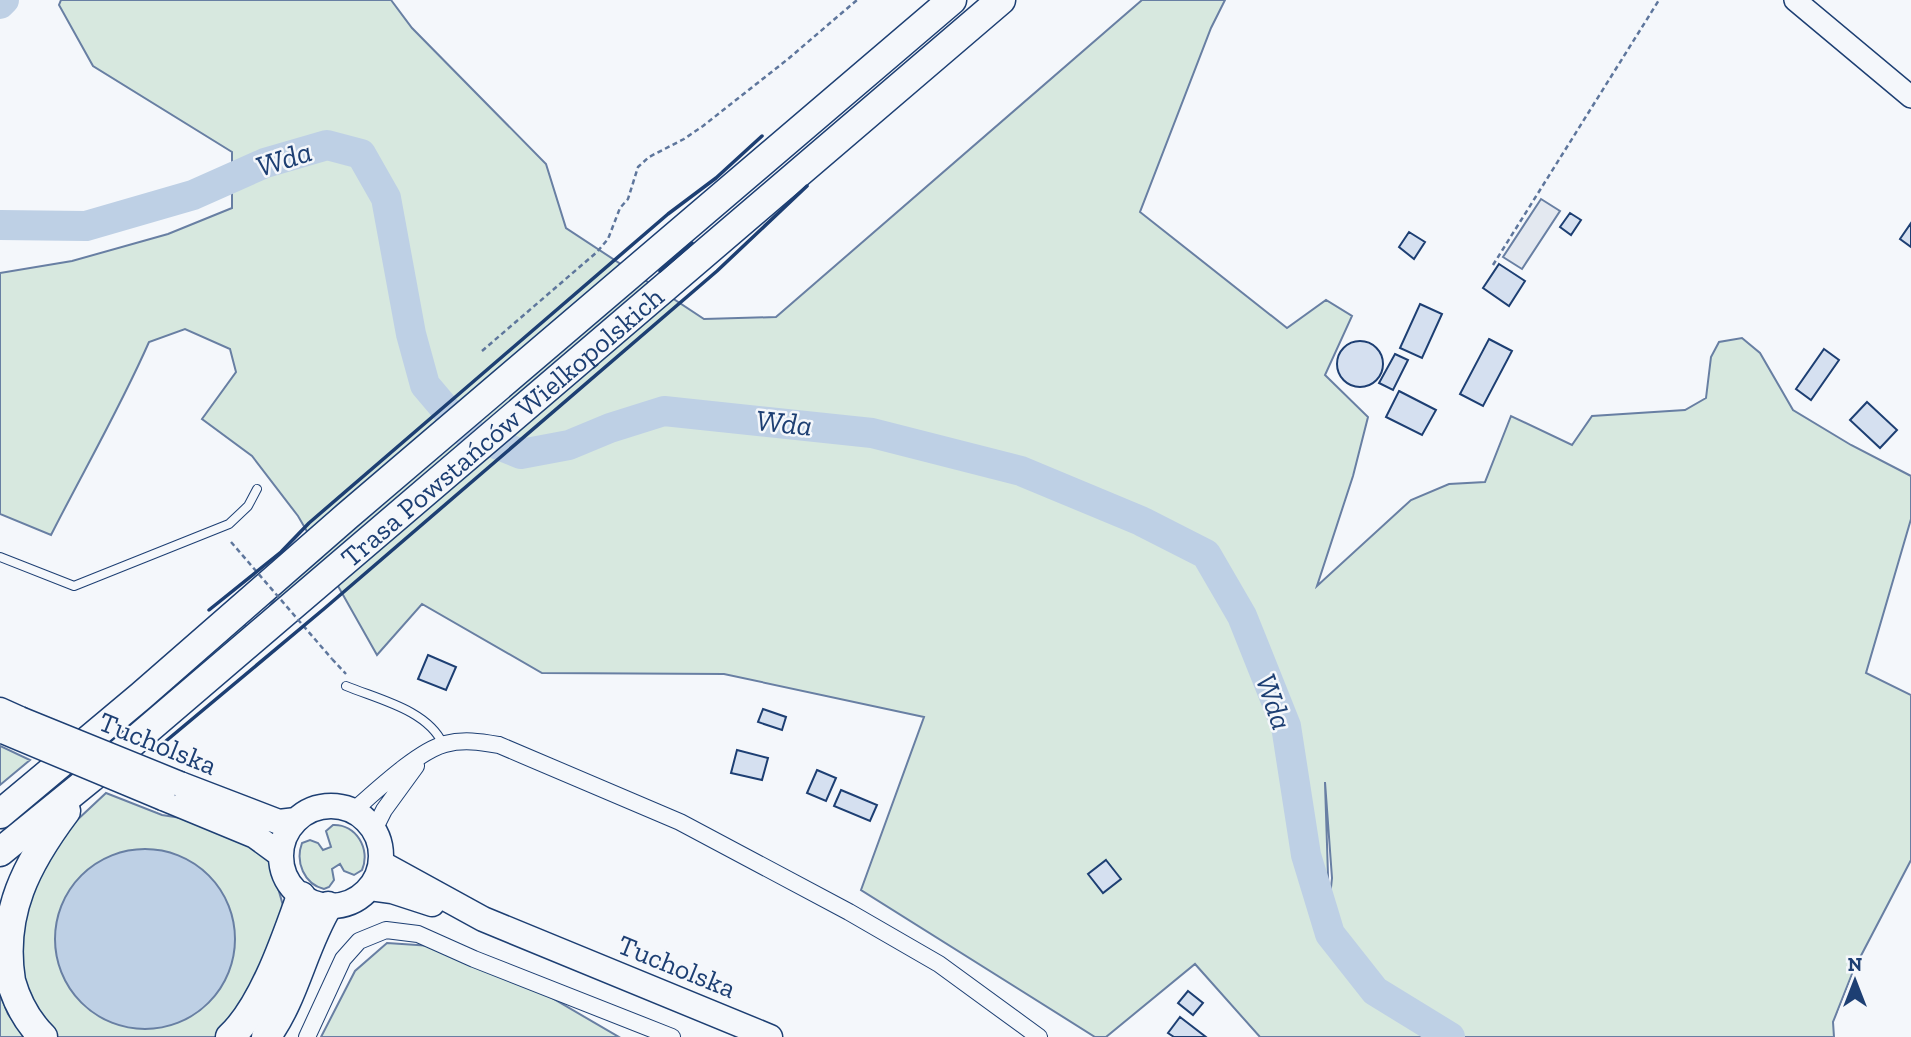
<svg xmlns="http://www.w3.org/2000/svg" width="1911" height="1037" font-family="'Zilla Slab',serif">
	<rect width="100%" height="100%" fill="#f4f7fb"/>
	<path fill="#d7e8df" stroke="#687fa3" stroke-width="2" fill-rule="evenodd" d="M61,0H391L412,28L546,164L566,228L704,319L776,317L1142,0H1225L1211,28L1140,212L1287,328L1326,300L1352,316L1325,375L1368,417L1353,476L1317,586L1411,500L1449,484L1485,482L1511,416L1572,445L1592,416L1685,410L1706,398L1711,357L1719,342L1742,338L1760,353L1793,410L1851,445L1911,476V519L1866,673L1911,695V860L1854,969L1833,1022L1834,1037H1260L1195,964L1106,1037H1095L861,890L924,717L724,674L542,673L422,604L377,655L325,563L269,607L279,593L322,557L298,516L252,456L202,419L236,372L230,349L185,329L149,342C120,408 84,470 51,535L0,514V273L72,261L168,234L232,208V152L93,66L59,5ZM1325,782L1332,878L1329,906L1325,783Z
		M240,624L247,626L118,744L107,739Z
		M0,746L30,760L0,785Z
		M106,793L162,815L194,820L268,853L284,909L244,1005L216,1037H57L35,1012L15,955L28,881L75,822Z
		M333,825C356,824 371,849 362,870L354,875L344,871L340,864L332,869L334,880L329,887L324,889C304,884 295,862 302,843L310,840L318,843L323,850L331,847L326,831Z
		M387,943L432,946L540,991L619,1037H321L355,971Z
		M0,994L8,1014L25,1037H0Z"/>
	<path fill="#e3e8f0" stroke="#687fa3" stroke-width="2" d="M1541,199L1560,211L1522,269L1503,257Z"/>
	<path fill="#bed0e5" stroke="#687fa3" stroke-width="2" d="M55 939a90 90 0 1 1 180 0a90 90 0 1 1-180 0Z"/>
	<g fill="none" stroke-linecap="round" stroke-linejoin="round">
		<path stroke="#bed0e5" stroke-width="30" d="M0,4L4,0
			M0,225L86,226L193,195L265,163L327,145L361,154L386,198L411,334L425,385L464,431L521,454L569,445L610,428L664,411L872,433L1021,471L1141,521L1206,554L1242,616L1286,726L1306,855L1330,934L1375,991L1450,1037"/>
	</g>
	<path fill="#d5e0f0" stroke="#1d3f73" stroke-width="2" d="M1570,213L1581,220L1571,235L1560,227Z
		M1911,223V247L1900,239Z
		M1409,232L1425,242L1414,259L1399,247Z
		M1499,264L1525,281L1509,306L1483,288Z
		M1420,304L1442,314L1422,358L1400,348Z
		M1489,339L1512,351L1483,406L1460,394Z
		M1337 364a23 23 0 1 1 46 0a23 23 0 1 1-46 0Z
		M1824,349L1839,360L1811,400L1796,389Z
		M1395,354L1408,360L1393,390L1379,383Z
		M1399,391L1436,410L1422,435L1386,417Z
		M1867,402L1897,430L1880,448L1850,420Z
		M428,655L456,667L446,690L418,679Z
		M763,709L786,717L782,730L758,722Z
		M737,750L768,758L762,780L731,773Z
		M817,770L836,778L826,801L807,793Z
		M841,790L877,805L870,821L834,806Z
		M1106,860L1121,879L1103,893L1088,874Z
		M1188,991L1203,1003L1193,1015L1178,1003Z
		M1180,1017L1206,1037H1174L1168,1033Z"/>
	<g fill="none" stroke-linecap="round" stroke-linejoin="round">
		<g stroke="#1d3f73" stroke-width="10">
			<path id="lane" d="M0,557L74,586L229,524L248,506L257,489
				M346,686C380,700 427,710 443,744"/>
		</g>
		<g stroke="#1d3f73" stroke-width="18">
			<path id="street" d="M353,811C375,792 418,751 445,744C464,739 481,742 499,745L680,822L849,912L939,964L1039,1037
				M374,830L384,810L416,766
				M307,1037L343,959L359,941L386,930L418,934L474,959L672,1037"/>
		</g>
		<g stroke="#1d3f73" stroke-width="24">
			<path id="secondary" d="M1795,0L1911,97"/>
		</g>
		<g stroke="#1d3f73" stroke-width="27">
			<path id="primary" d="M0,710L20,719
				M180,784L279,822L296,820
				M163,798L255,836L281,855
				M281 856a50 50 0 1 1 100 0a50 50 0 1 1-100 0Z
				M381,863L483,919L770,1037
				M370,888L392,891L432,904"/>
		</g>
		<g stroke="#1d3f73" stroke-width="31">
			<g id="highway">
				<path d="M0,814L141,696L347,516L952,0"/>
				<path id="s1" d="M0,852L91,778L1001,0"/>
				<path d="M43,1037C27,1021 17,1002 11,981C0,913 27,863 66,811"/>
				<path d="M230,1037C263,1007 286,938 301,896"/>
				<path d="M266,1037C295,998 303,947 328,906"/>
			</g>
		</g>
		<path stroke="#5e769c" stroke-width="2.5" stroke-dasharray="5 3.5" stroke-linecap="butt" d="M1493,265L1659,0
			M482,351L597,252L608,239L620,208L628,199L638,167L649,157L684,139L703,126L788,59L857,0
			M332,659L346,674"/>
		<use href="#lane" stroke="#f4f7fb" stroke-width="8"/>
		<use href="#street" stroke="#f4f7fb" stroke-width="16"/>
		<use href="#secondary" stroke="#f4f7fb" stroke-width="21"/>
		<use href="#primary" stroke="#f4f7fb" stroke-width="24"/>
		<use href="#highway" stroke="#f4f7fb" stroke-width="28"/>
		<g stroke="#1d3f73" stroke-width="27" stroke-linecap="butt">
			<path id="primary-bridge" d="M20,719L180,784
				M5,732L163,798"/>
		</g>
		<path stroke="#5e769c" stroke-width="2.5" stroke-dasharray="5 3.5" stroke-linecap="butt" d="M231,542L332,659"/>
		<use href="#primary-bridge" stroke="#f4f7fb" stroke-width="24"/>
		<path stroke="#1d3f73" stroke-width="3.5" d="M660,271L692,243
			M209,610L281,552L309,523L668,214L716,178L762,136
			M154,751L325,608L717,271L807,186"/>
	</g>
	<g text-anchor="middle" stroke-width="5" stroke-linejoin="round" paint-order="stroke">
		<g font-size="28" fill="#1d3f73" stroke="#f4f7fb">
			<text dy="10" stroke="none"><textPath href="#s1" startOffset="658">Trasa Powstańców Wielkopolskich</textPath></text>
			<text transform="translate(158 743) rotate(22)" y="10">Tucholska</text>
			<text transform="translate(677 966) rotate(22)" y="10">Tucholska</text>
		</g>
		<g font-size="30" font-style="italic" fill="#1d3f73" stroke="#f4f7fb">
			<text transform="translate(284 159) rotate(-18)" y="10">Wda</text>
			<text transform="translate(784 423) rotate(6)" y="10">Wda</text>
			<text transform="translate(1274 702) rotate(71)" y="10">Wda</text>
		</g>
	</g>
	<g transform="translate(1855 981)" stroke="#f4f7fb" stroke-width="5" paint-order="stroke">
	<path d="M0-5L12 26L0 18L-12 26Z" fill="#1d3f73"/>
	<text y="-10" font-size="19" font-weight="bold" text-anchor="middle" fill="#1d3f73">N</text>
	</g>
</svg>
